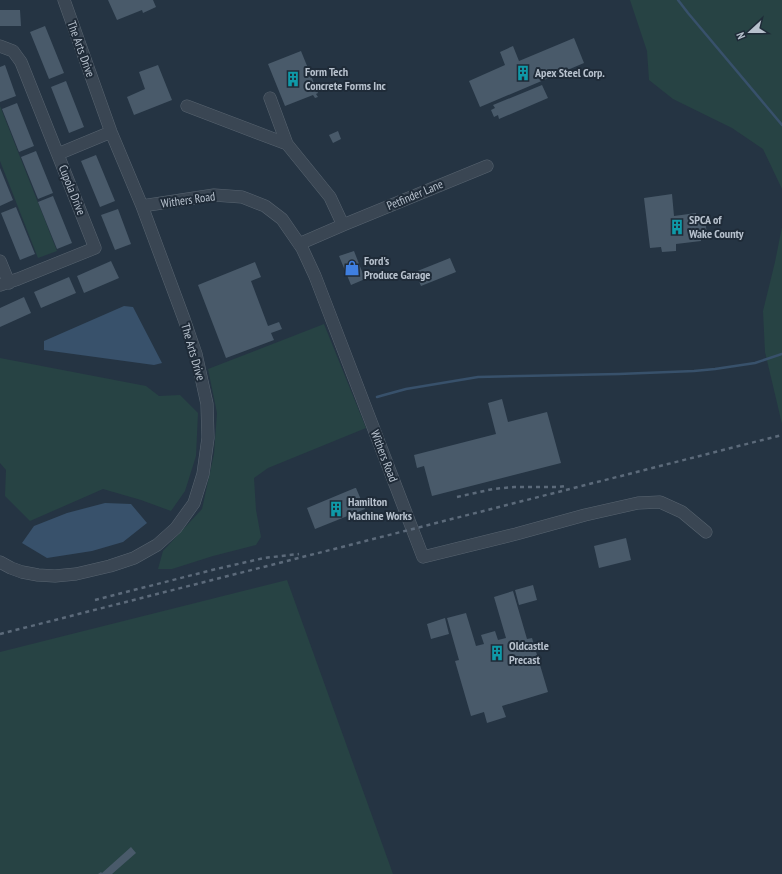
<svg xmlns="http://www.w3.org/2000/svg" width="782" height="874" font-family="'PT Sans Narrow',sans-serif">
	<rect width="100%" height="100%" fill="#253443"/>
	<path fill="#274344" d="M630,0H782V189L763,149L732,128L673,99L649,80L647,51Z
		M0,106L57,251L38,258L0,161Z
		M782,227V424L765,352L763,311L775,262Z
		M324,324L366,428L268,468L254,478L256,510L261,537L256,545L213,556L172,569H158L163,551L202,509L214,454L217,413L208,369Z
		M0,358L146,386L159,396L180,395L198,413L196,456L185,491L171,511L141,500L103,489L30,521L5,496L6,470L0,463Z
		M287,580L393,874H0V652Z"/>
	<path fill="#38516b" d="M124,306L133,307L162,363L154,365L44,350V341Z
		M105,503L131,504L147,523L123,542L92,551L47,558L22,543L34,526L67,513Z"/>
	<g fill="none" stroke-linecap="round" stroke-linejoin="round">
		<path stroke="#38516b" stroke-width="2.5" d="M678,0L688,13L782,125
			M377,397L384,395L406,389L478,377L619,374L694,371L715,369L755,363L782,354"/>
	</g>
	<path fill="#495a6a" d="M108,0H153L156,7L143,13L142,10L117,20Z
		M0,10H20L21,26H0Z
		M45,26L64,73L49,79L30,32Z
		M574,38L584,63L480,107L469,81L505,65L500,52L513,46L519,61Z
		M301,51L318,93L316,94L318,97L315,98L313,95L285,106L268,64Z
		M5,65L16,96L0,102V67Z
		M158,65L172,100L134,115L127,97L145,89L139,72Z
		M66,81L84,127L69,133L51,87Z
		M542,85L548,98L499,119L498,115L494,117L491,110L495,108L493,105Z
		M17,103L34,146L19,152L2,109Z
		M338,131L341,139L333,143L329,135Z
		M36,151L53,193L38,199L21,157Z
		M96,155L115,201L100,207L81,161Z
		M0,168L13,200L0,206Z
		M672,194L674,216L696,213L697,220L705,219L707,235L701,236V241L676,244V251L662,252L661,247L650,248L644,198Z
		M53,196L72,243L57,249L38,202Z
		M16,207L35,254L20,260L1,213Z
		M118,209L131,244L115,250L101,215Z
		M354,251L365,279L351,285L339,256Z
		M450,258L456,272L421,286L415,272Z
		M111,261L119,278L84,293L77,276Z
		M255,262L261,277L251,281L268,326L279,322L282,329L271,333L274,340L226,358L198,285Z
		M69,277L76,293L41,308L34,292Z
		M24,297L31,313L0,327V308Z
		M502,399L508,422L547,412L561,463L432,496L424,466L417,468L414,455L496,434L488,403Z
		M355,488H356L365,509L315,529L307,508Z
		M626,538L631,560L599,568L594,546Z
		M533,585L537,600L519,605L515,590Z
		M513,591L527,639L532,638L548,692L502,706L506,717L487,723L484,712L471,716L455,661L459,660L447,618L466,613L476,646L484,644L481,635L495,631L498,640L506,638L494,597Z
		M445,618L449,634L431,639L427,624Z
		M131,847L136,853L112,874H98L101,872L102,873Z"/>
	<g fill="none" stroke-linecap="round" stroke-linejoin="round">
		<g stroke="#586470" stroke-width="13">
			<path id="minor" d="M0,46L13,51L21,62L95,248L18,279L0,285
				M270,98L287,144L330,197L343,225L299,244
				M187,106L287,144
				M58,154L111,132
				M142,206L214,195L242,197L265,206L282,219L302,248L315,276L423,557L516,534L585,515L638,503L660,502L682,512L706,532
				M343,225L487,166
				M0,261L9,283
				M0,562L11,568L22,572L38,575L55,576L76,574L110,566L134,558L157,545L176,528L194,503L203,474L208,438L207,404L196,354L184,319L142,206L111,132L64,0"/>
		</g>
		<use href="#minor" stroke="#3a4653" stroke-width="12"/>
		<path stroke="#5c6a7a" stroke-width="2.5" stroke-dasharray="4 4" stroke-linecap="butt" d="M457,497L493,489L514,487H559L565,486
			M95,600L212,570L264,558L299,554
			M0,634L782,435"/>
	</g>
	<defs>
		<g id="building-bare" transform="scale(1.2)"><path d="M-4-6H4V6H1V3H-1V6H-4ZM-2.5-4.3h1.7v1.8h-1.7ZM.8-4.3h1.7v1.8H.8ZM-2.5-1h1.7V.8h-1.7ZM.8-1h1.7V.8H.8Z" fill="#0f9aa8" stroke="#1f2b38" stroke-width="2.5" paint-order="stroke"/></g>
		<g id="shop-bare" transform="scale(1.2)"><path d="M-5-2.5h2.3a2.7 3.5 0 0 1 5.4 0H5L5.5 6h-11ZM-1.5-2.5h3a1.5 2.3 0 0 0-3 0Z" fill="#3f7fe0" stroke="#1f2b38" stroke-width="2.5" paint-order="stroke"/></g>
	</defs>
	<g fill-rule="evenodd">
		<use href="#building-bare" x="523" y="73"/>
		<use href="#building-bare" x="293" y="79"/>
		<use href="#building-bare" x="677" y="227"/>
		<use href="#shop-bare" x="352" y="268"/>
		<use href="#building-bare" x="336" y="509"/>
		<use href="#building-bare" x="497" y="653"/>
	</g>
	<g text-anchor="middle" stroke-width="4" stroke-linejoin="round" paint-order="stroke">
		<g font-size="12" fill="#b7c1cd" stroke="#1f2b38">
			<text transform="translate(81 49) rotate(70)" y="4">The Arts Drive</text>
			<text transform="translate(72 190) rotate(68)" y="4">Cupola Drive</text>
			<text transform="translate(415 195) rotate(-23)" y="4">Petfinder Lane</text>
			<text transform="translate(188 200) rotate(-8)" y="4">Withers Road</text>
			<text transform="translate(193 352) rotate(74)" y="4">The Arts Drive</text>
			<text transform="translate(384 456) rotate(69)" y="4">Withers Road</text>
		</g>
		<g font-size="12" font-weight="bold" fill="#b7c1cd" stroke="#1f2b38" text-anchor="start">
			<text x="305" y="76">Form Tech<tspan x="305" dy="14">Concrete Forms Inc</tspan></text>
			<text x="535" y="77">Apex Steel Corp.</text>
			<text x="689" y="224">SPCA of<tspan x="689" dy="14">Wake County</tspan></text>
			<text x="364" y="265">Ford's<tspan x="364" dy="14">Produce Garage</tspan></text>
			<text x="348" y="506">Hamilton<tspan x="348" dy="14">Machine Works</tspan></text>
			<text x="509" y="650">Oldcastle<tspan x="509" dy="14">Precast</tspan></text>
		</g>
	</g>
	<g transform="translate(750 32) rotate(248)" stroke="#1f2b38" stroke-width="3" paint-order="stroke">
	<path d="M0-3L7 15L0 10L-7 15Z" fill="#b7c1cd"/>
	<text y="-6" font-size="11" font-weight="bold" text-anchor="middle" fill="#b7c1cd">N</text>
	</g>
</svg>
